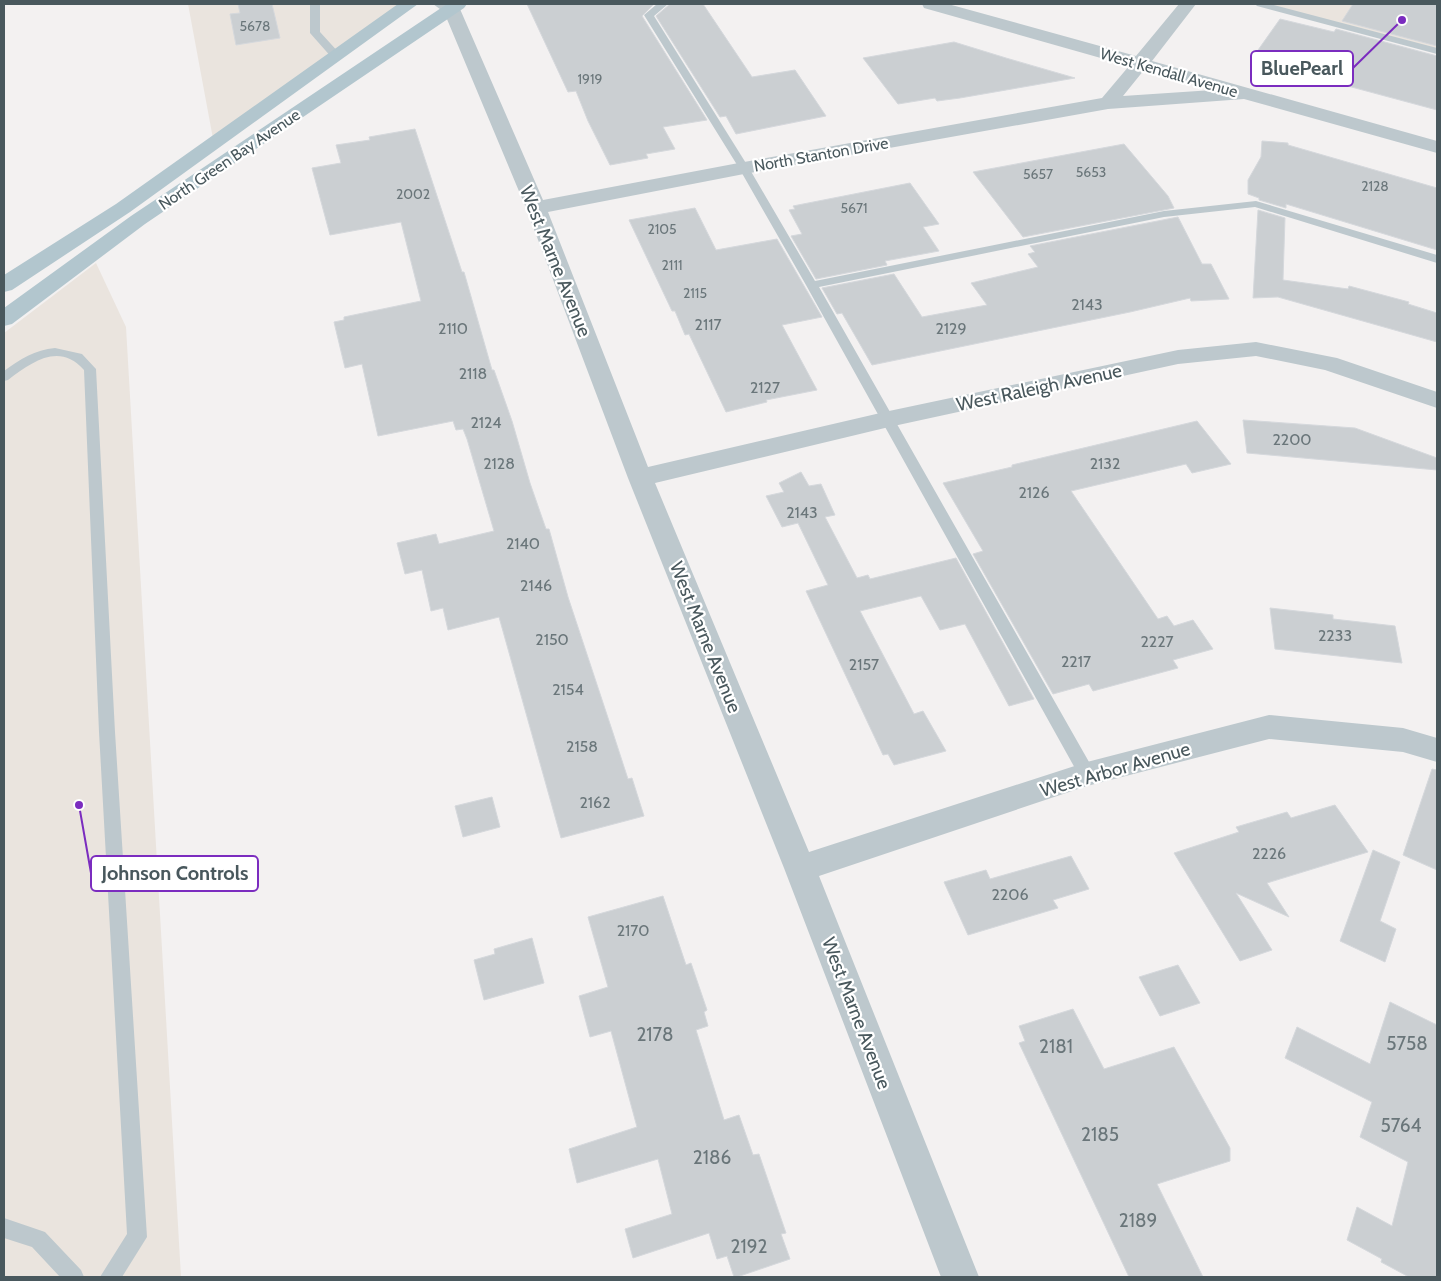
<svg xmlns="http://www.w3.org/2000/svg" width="1441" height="1281" font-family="Cabin,sans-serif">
	<rect width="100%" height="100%" fill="#f3f1f1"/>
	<path fill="#eae4de" d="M188,4H409L214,144Z
		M1260,4H1437V51L1309,17Z
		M96,263L126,327L181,1277H4V333Z"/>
	<path fill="#cbcfd2" stroke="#d5d8dc" d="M238,4H272L280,38L236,45L230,14L240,13Z
		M527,4H654L642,16L707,120L663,127L675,149L646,154L648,158L610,165L588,121L576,91L568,92Z
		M670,4H703L752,77L795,70L826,116L736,134L726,116L720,117L656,16Z
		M1353,4H1437V46L1342,21Z
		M1280,19L1334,32L1336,29L1437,56V110L1251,60Z
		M954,42L1006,58L1075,78L960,98L937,101L935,98L898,104L863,58Z
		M415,129L462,272H464L492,370H494L512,421L530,483L546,529H549L568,597L614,736L628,779L632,778L644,816L561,838L499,617L448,630L443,608L431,611L422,570L405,574L397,543L436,534L439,544L494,531L467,439L463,429L456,430L453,421L378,436L362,364L345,368L334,322L344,320V317L421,301L401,222L330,235L312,168L341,163L336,145L370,140L369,137Z
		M1262,141L1288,143V145L1437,188V250L1286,204V208L1259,200V198L1248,194V180L1261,157Z
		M1124,144L1168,196L1174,208L1023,237L973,172Z
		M910,183L939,224L923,227L939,251L885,261L887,265L816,279L791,236L802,234L789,210L795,209L793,206Z
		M695,208L716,250L777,239L822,317L782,325L817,390L766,400L767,402L726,412L689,334L685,335L675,311H672L629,220Z
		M1258,210L1285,218L1283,280L1348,289L1349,286L1409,302L1408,304L1437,313V342L1278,297L1253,298Z
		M1178,217L1202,264H1211L1229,299L1191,301L1190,298L1130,312L872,365L842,313L837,314L822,288L894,274L922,317L987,305L971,283L1038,267L1028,254L1035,252L1030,246Z
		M1243,420L1355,428L1437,458V470L1247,453Z
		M1197,421L1231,464L1192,473L1186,464L1071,491L1158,619L1167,616L1174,626L1193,620L1213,649L1173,660L1178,668L1093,691L1089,684L1053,694L973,554L983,551L943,483L1012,467V465Z
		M801,472L809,486L821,484L835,515L825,517L857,578L868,575L870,579L956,558L1034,699L1009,706L965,624L940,630L921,596L860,611L914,714L923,711L946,751L894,765L888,754L883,755L806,591L828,585L798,523L782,527L766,496L784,492L779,483Z
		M1270,608L1333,615V619L1395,626L1402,663L1275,649Z
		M1432,769L1437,770V870L1403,855Z
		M492,797L500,827L463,837L455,806Z
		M1335,805L1368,852L1267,883L1289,917L1236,893L1272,950L1240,961L1174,853L1239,832L1236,827L1287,812L1291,818Z
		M1373,850L1400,862L1380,921L1396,929L1385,962L1340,941Z
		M1071,856L1089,889L1053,900L1058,908L968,935L944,882L986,870L990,879Z
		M663,896L686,965L691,963L707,1010L704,1012L708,1026L696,1030L724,1120L739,1115L753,1155L759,1154L786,1233L781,1234L790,1259L737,1277H734L727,1256L717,1259L709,1233L633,1258L625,1229L672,1214L658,1159L577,1183L569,1149L637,1127L611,1031L590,1037L579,996L608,987L588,917Z
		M532,938L544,983L484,1000L474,960L495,954L494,949Z
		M1178,965L1200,1003L1160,1016L1139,977Z
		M1390,1002L1437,1025V1277H1409L1381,1262L1382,1259L1347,1240L1357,1207L1392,1226L1408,1162L1360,1137L1372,1102L1285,1058L1297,1027L1370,1064Z
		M1073,1009L1104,1069L1174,1047L1230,1148V1161L1157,1184L1203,1277H1129L1019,1043L1025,1041L1019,1026Z"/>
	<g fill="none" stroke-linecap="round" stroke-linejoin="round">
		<path fill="#bdc8cd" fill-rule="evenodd" d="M310,4H320V32L341,55V59H333L310,33Z
			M657,4H668L654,16L749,168L815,281L1164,211L1256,201L1437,255V263L1255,207L1164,217L819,287L1093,769L1095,774L1093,779L1087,781L1081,779L806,285L739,168L644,15Z
			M1255,4H1270L1437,48V54L1257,6Z
			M55,348L82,354L96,369L115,732L147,1237L122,1277H100L127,1234L99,732L84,370C59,342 32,362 8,380L4,381V371C20,359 35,350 55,348Z
			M4,1218L45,1232L81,1270L84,1277H60L32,1247L4,1238Z"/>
		<path fill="#bdc8cd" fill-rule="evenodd" d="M433,4H454L460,9L543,200L744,162L1102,98L1129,66L924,8L922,4H948L1136,56L1179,4H1196L1152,61L1437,141V153L1244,99L1108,109L744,174L548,212L648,467L889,411L1178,350L1256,342L1337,358L1437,392V408L1325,370L1256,356L1178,364L889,427L655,483L809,852L1087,762L1269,715L1403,728L1437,738V762L1403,752L1269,739L1087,786L819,876L979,1277H941L784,868L628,478L526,208L444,12ZM1144,70L1213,90L1123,96Z"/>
		<path fill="#b2c6ce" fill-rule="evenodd" d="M398,4H418L130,212L12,290L4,292V275L116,204Z
			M447,4H467L464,8L145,224L12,324L4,326V308L131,216Z"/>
	</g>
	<g text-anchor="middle" stroke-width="4.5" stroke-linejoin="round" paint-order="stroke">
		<g font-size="14" fill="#6a767a">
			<text x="255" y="31">5678</text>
			<text x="590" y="84">1919</text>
			<text x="1091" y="177">5653</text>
			<text x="1038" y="179">5657</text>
			<text x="1375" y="191">2128</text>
			<text x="413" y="199">2002</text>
			<text x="854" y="213">5671</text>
			<text x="662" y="234">2105</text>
			<text x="672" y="270">2111</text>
			<text x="695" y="298">2115</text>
		</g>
		<g font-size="16" fill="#49585d" stroke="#fff">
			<text transform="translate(1169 72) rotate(16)" y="6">West Kendall Avenue</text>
			<text transform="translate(821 154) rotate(-10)" y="6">North Stanton Drive</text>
			<text transform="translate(229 159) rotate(-34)" y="6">North Green Bay Avenue</text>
		</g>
		<g font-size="16" fill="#6a767a">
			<text x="1087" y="310">2143</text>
			<text x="708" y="330">2117</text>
			<text x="453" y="334">2110</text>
			<text x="951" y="334">2129</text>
			<text x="473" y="379">2118</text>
			<text x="765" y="393">2127</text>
			<text x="486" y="428">2124</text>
			<text x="1292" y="445">2200</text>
			<text x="499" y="469">2128</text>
			<text x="1105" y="469">2132</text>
			<text x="1034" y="498">2126</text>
			<text x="802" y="518">2143</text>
			<text x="523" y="549">2140</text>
			<text x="536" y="591">2146</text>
			<text x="1335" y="641">2233</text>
			<text x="552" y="645">2150</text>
			<text x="1157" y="647">2227</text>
			<text x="1076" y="667">2217</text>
			<text x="864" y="670">2157</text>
			<text x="568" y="695">2154</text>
			<text x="582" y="752">2158</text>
			<text x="595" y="808">2162</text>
			<text x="1269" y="859">2226</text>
			<text x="1010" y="900">2206</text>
			<text x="633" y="936">2170</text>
		</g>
		<g font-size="19" fill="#49585d" stroke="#fff">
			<text transform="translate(556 261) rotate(68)" y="7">West Marne Avenue</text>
			<text transform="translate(1039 387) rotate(-12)" y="7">West Raleigh Avenue</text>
			<text transform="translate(706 637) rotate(68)" y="7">West Marne Avenue</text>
			<text transform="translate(1115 769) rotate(-16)" y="7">West Arbor Avenue</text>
			<text transform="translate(857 1013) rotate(69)" y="7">West Marne Avenue</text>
		</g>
		<g font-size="19" fill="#6a767a">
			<text x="655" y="1041">2178</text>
			<text x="1407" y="1050">5758</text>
			<text x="1056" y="1053">2181</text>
			<text x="1401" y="1132">5764</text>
			<text x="1100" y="1141">2185</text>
			<text x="712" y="1164">2186</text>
			<text x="1138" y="1227">2189</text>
			<text x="749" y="1253">2192</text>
		</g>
	</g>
	<path fill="none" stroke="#7b2cbf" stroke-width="2" d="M1402 20L1353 68M79 805L91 873"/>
	<g fill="#7b2cbf" stroke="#fff" stroke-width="2">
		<circle cx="1402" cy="20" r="5"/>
		<circle cx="79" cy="805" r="5"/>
	</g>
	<g fill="#fff" stroke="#7b2cbf" stroke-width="2">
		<rect x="1251" y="51" width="102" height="35" rx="5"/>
		<rect x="91" y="856" width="167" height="35" rx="5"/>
	</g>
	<g font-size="20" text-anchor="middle" font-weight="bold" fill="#49585d">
		<text x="1302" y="75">BluePearl</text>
		<text x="175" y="880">Johnson Controls</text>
	</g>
	<rect width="1441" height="1281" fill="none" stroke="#49585d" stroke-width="10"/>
</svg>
